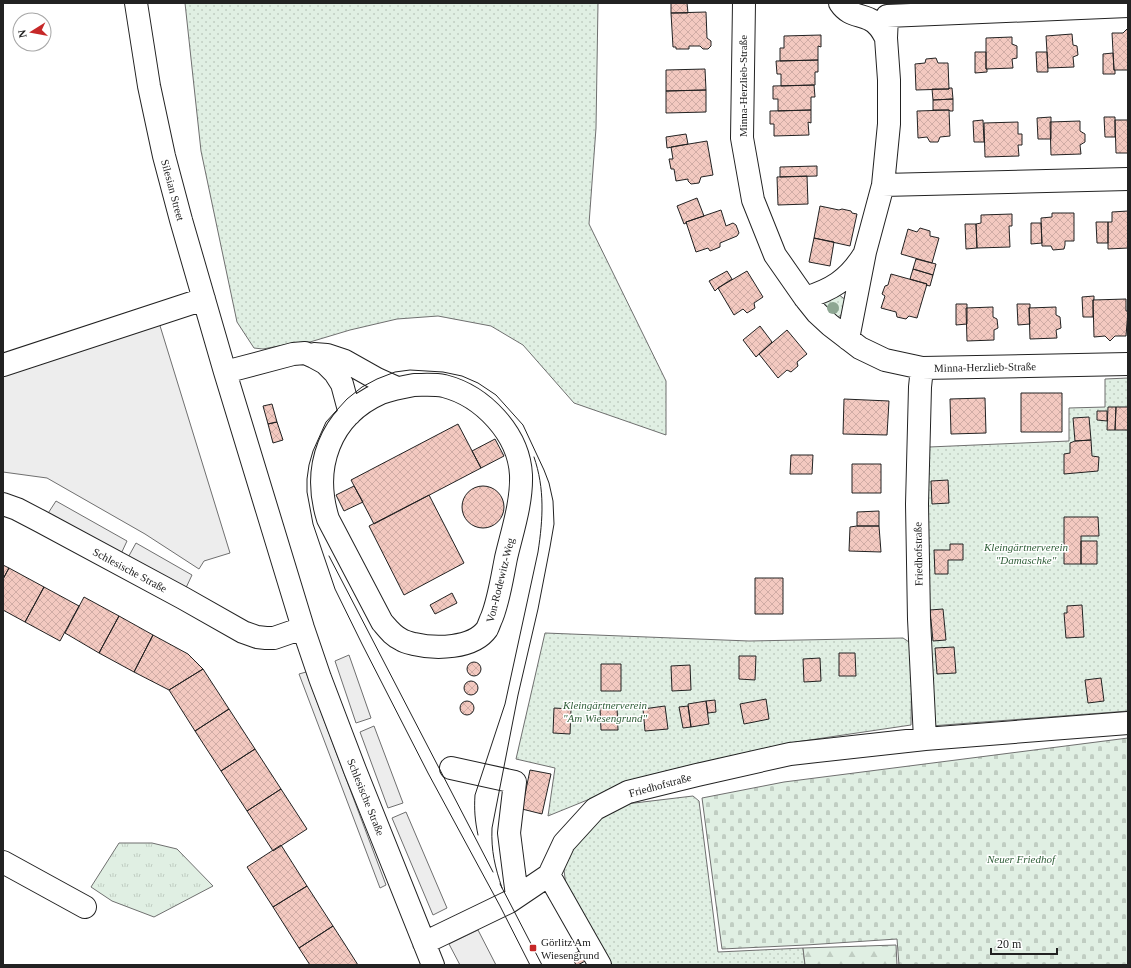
<svg xmlns="http://www.w3.org/2000/svg" width="1131" height="968" font-family="'Times New Roman',serif">
	<defs>
		<pattern id="grass-dots" width="8" height="8" patternUnits="userSpaceOnUse"><rect width="8" height="8" fill="#e0efe3"/><path d="M2 2h.1M6 6h.1" fill="none" stroke="#c0cdc2" stroke-width="1.8" stroke-linecap="round"/></pattern>
		<pattern id="forest-firs" width="22" height="20" patternUnits="userSpaceOnUse"><rect width="22" height="20" fill="#e0efe3"/><path d="M5 1l3.5 6h-7zM16 11l3.5 6h-7z" fill="#c0cdc2"/></pattern>
		<pattern id="cemetery-stones" width="16" height="16" patternUnits="userSpaceOnUse"><rect width="16" height="16" fill="#e0efe3"/><path d="M2 7V4a2 2 0 0 1 4 0v3zM10 15v-3a2 2 0 0 1 4 0v3z" fill="#c0cdc2"/></pattern>
		<pattern id="park-tufts" width="24" height="20" patternUnits="userSpaceOnUse"><rect width="24" height="20" fill="#e0efe3"/><path d="M3 7l-1-3M5 7V3M7 7l1-3M15 17l-1-3M17 17v-4M19 17l1-3" fill="none" stroke="#c0cdc2"/></pattern>
		<pattern id="building-cross-hatch" width="8" height="8" patternUnits="userSpaceOnUse"><rect width="8" height="8" fill="#f3c9c0"/><path d="M0 0l8 8M0 8l8-8" fill="none" stroke="#d0aca5"/></pattern>
	</defs>
	<rect width="100%" height="100%" fill="#fff"/>
	<path fill="url(#grass-dots)" stroke="#6f6f6f" d="M185,3H598L596,128L589,224L666,381V435L574,403L523,345L491,326L438,316L397,319L350,330L310,342L294,343L263,349L254,348L237,322L201,151Z
		M835,292L846,300L842,314L837,318L822,305L824,301Z
		M1128,378V711L931,726L921,500L929,447L1069,441V408L1105,407V379Z
		M545,633L749,641L903,638L909,642L912,646L911,725L796,742L634,781L548,816L555,768L516,759Z
		M693,796L699,801L718,952L803,948L805,965H613L610,962L566,886L564,870L570,846L592,822L626,804Z"/>
	<path fill="url(#forest-firs)" stroke="#6f6f6f" d="M896,945L897,965H805L803,948Z"/>
	<path fill="url(#cemetery-stones)" stroke="#6f6f6f" d="M1128,738V965H899L897,939L806,945L722,949L702,798L784,782Z"/>
	<path fill="url(#park-tufts)" stroke="#6f6f6f" d="M119,843H152L177,849L213,886L154,917L112,901L91,887Z"/>
	<path fill="#ededed" stroke="#6f6f6f" d="M157,316L230,553L204,561L199,569L145,534L47,478L3,472V371Z
		M56,501L127,541L120,556L45,518Z
		M136,543L192,575L184,592L125,563Z
		M349,655L371,718L356,723L335,661Z
		M306,672L386,885L380,888L299,674Z
		M374,726L403,803L388,808L360,732Z
		M406,812L447,908L433,915L392,818Z
		M478,930L496,965H460L449,944Z"/>
	<path fill="url(#building-cross-hatch)" stroke="#222" d="M671,3H687L688,13H671Z
		M706,12L707,38L711,41V46L708,49H703L700,46H689V49H676V47H673L671,13Z
		M1128,28V70H1114L1112,33H1123Z
		M1072,34L1073,45L1077,46L1078,55L1073,57L1074,67L1048,68L1046,36Z
		M821,35V47L818,46V60L780,61V48H784V36Z
		M1012,37V44L1017,46V58L1012,59L1013,68L986,69V38Z
		M975,52H986V69H987V72L975,73Z
		M1036,52H1047L1048,72H1037Z
		M1113,53L1114,70H1115V74H1103V54Z
		M936,58L938,63H948L949,89L916,90L915,64L925,63L926,59Z
		M818,60V72H815V85L781,86V74H777L776,61Z
		M705,69L706,90L666,91V70Z
		M814,85L815,97H811V110L778,111V99H773V86Z
		M949,88H952L953,99L933,100L932,89H949Z
		M706,90V112L666,113V91Z
		M953,99V111H950L949,110H933V100Z
		M811,110V123L808,122L809,135L774,136V124H770V111Z
		M949,110L950,136L940,137L938,142H930L927,137L918,138L917,111Z
		M1051,117V139H1038L1037,118Z
		M1104,117H1115V137H1105Z
		M983,120L984,142H974L973,121Z
		M1115,120H1128V153H1116Z
		M1080,121V131L1085,134V142L1080,145L1081,154L1051,155L1050,122Z
		M1018,122V134H1022V145H1018L1019,156L985,157L984,123Z
		M686,134L688,144L667,148L666,137Z
		M707,141L713,175L701,177L699,183L691,184L688,181V179L676,181L674,169H671L669,159H673L671,147Z
		M817,166V176L780,177V167Z
		M807,176L808,204L778,205L777,177Z
		M697,198L704,216L686,222V223L684,224L677,206Z
		M820,206L839,210L842,209L851,211L852,213L857,214L850,246L814,238Z
		M721,210L726,226L733,223L736,225L739,233L737,236L720,243V247L710,251L708,248L696,252L686,222Z
		M1128,211V248L1108,249V222H1112V212Z
		M1052,213H1074V241H1065V245L1064,249L1053,250L1051,246H1042L1041,218L1052,217Z
		M1012,214V226H1009L1010,247L977,248L976,224L981,223V215Z
		M1096,222H1108V243H1097Z
		M1031,223H1041L1042,243L1031,244Z
		M965,224H976L977,248L966,249Z
		M920,228L930,231V236L939,238L932,263L901,254L908,229L917,232Z
		M814,238L834,242L830,266L809,262Z
		M916,259L936,264L933,275L913,269Z
		M913,269L933,275L930,286L926,285L927,284L910,279Z
		M727,271L732,279L718,288L715,291L709,281Z
		M747,271L763,297L754,303L755,308L747,313L743,309L734,315L718,288Z
		M891,274L927,284L917,318L909,316L906,319L897,317L896,312L881,308L885,296L882,294L885,286L888,285Z
		M1094,296V300H1093V317H1083L1082,297Z
		M1126,299V311H1128L1126,336H1115L1110,341L1105,336L1094,337L1093,300Z
		M956,304H967V324L956,325Z
		M1017,304H1030V308H1029L1030,324L1018,325Z
		M993,307V317L997,319L998,328L994,330V340L967,341L966,308Z
		M1056,307V315L1060,317L1061,328L1056,330L1057,338L1030,339L1029,308Z
		M760,326L772,342L756,357L743,340Z
		M787,330L807,354L797,362L798,366L791,372L787,370L778,378L759,354Z
		M1021,393H1062V432H1021Z
		M985,398L986,433L951,434L950,399Z
		M844,399L889,401L887,435L843,434Z
		M272,404L277,422L268,424L263,406Z
		M1108,407H1116L1115,430H1107Z
		M1116,407H1128V430H1115Z
		M1097,411H1107V421L1097,420Z
		M1089,417L1091,440L1075,441L1073,418Z
		M277,422L283,440L273,443L268,424Z
		M458,424L481,468L374,524L351,480Z
		M495,439L504,456L481,468L472,451Z
		M1091,440L1092,456L1099,457L1098,471L1064,474V454L1070,453V443L1075,441Z
		M791,455H813L812,474H790Z
		M852,464H881V493H852Z
		M948,480L949,503L932,504L931,481Z
		M462 507a21 21 0 1 1 42 0a21 21 0 1 1-42 0Z
		M354,486L363,502L344,511L336,495Z
		M429,495L464,563L404,595L369,526Z
		M879,511V526H857V512Z
		M1064,517H1098L1099,536H1081V564H1064Z
		M857,526H879L881,552L849,551L850,527Z
		M1081,541H1097V564H1081Z
		M950,544H963V560H948V574H935L934,550H950Z
		M3,565L9,568L3,579Z
		M9,568L44,587L25,622L3,610V579Z
		M755,578H783V614H755Z
		M44,587L79,606L60,641L25,622Z
		M452,593L457,603L435,614L430,605Z
		M84,597L119,616L99,653L65,633Z
		M1082,605L1084,637L1066,638L1064,613H1067V606Z
		M943,609L946,640L933,641L930,610Z
		M119,616L153,635L134,672L99,653Z
		M153,635L188,654L203,669L169,690L134,672Z
		M954,647L956,673L937,674L935,648Z
		M839,653H855L856,676H839Z
		M739,656H756L755,680L739,679Z
		M820,658L821,681L804,682L803,659Z
		M467 669a7 7 0 1 1 14 0a7 7 0 1 1-14 0Z
		M601,664H621V691H601Z
		M690,665L691,690L672,691L671,666Z
		M203,669L229,709L195,731L169,690Z
		M1101,678L1104,701L1088,703L1085,680Z
		M464 688a7 7 0 1 1 14 0a7 7 0 1 1-14 0Z
		M766,699L769,719L744,724L740,704Z
		M715,700L716,712L708,713L706,701Z
		M460 708a7 7 0 1 1 14 0a7 7 0 1 1-14 0Z
		M706,701L709,724L691,727L688,704Z
		M665,706L668,729L645,731L643,709Z
		M688,706L691,727L683,728L679,707Z
		M617,707L618,730H601L600,708Z
		M554,708L571,709L570,734L553,733Z
		M229,709L255,749L221,771L195,731Z
		M255,749L281,789L247,811L221,771Z
		M530,770L551,774L542,814L522,809Z
		M281,789L307,829L273,851L247,811Z
		M281,845L307,886L273,907L247,867Z
		M307,886L333,926L299,948L273,907Z
		M333,926L344,943L358,965H310L299,948Z
		M582,950L587,960L578,965H576L571,955Z"/>
	<g fill="none" stroke-linecap="round" stroke-linejoin="round">
		<g stroke="#222" stroke-width="24">
			<path id="minor" d="M136,3L149,86L164,156L181,220L225,372L303,628L320,678L355,770L433,965
				M744,3L742,138L753,200L775,255L805,298L817,313L830,325L860,348L885,360L922,368L1128,364
				M840,3C848,15 857,14 869,19C878,23 882,30 886,38
				M883,185L1128,179
				M805,298C831,290 848,280 863,256
				M848,339L865,252L883,185L889,124V80L886,38L887,16L1128,6
				M314,354L327,355L345,361L377,379L397,388
				M3,365L204,299
				M922,368L920,387L917,504L919,619L925,739
				M225,372L293,354L305,353L314,357L325,363L335,373L342,384L350,414
				M414,385C424,385 434,384 444,386C483,396 519,434 521,475C522,503 512,532 506,558C502,578 499,599 492,617C490,621 489,625 487,629C473,649 435,649 414,644C410,643 405,642 402,640C393,636 388,629 382,622L328,519C312,468 329,416 381,393C392,389 403,387 414,385Z
				M3,504L17,509L40,521L183,598L243,632L257,637L266,638H274L303,628
				M451,768L515,782L509,833L517,896
				M3,862L85,907
				M549,875L600,965
				M424,943L509,902L549,875L564,843L595,809L628,792L697,775L790,754L925,739L1128,723"/>
		</g>
		<use href="#minor" stroke="#fff" stroke-width="22"/>
		<path stroke="#222" stroke-width="1" d="M329,556L493,872
			M478,835C475,821 474,809 475,795L505,704L538,552C543,519 545,489 534,457
			M500,884L542,965
			M502,888C495,867 491,851 492,828L518,695L538,609L550,547L554,524L553,501L549,483L544,470L523,425L496,395L478,383L462,376L443,372L410,370L395,372L377,379L362,387L347,399L326,422L313,451L309,465L307,479V492L313,524L335,589L362,644L428,773L500,906L530,965"/>
	</g>
	<circle fill="#8da692" cx="833" cy="308" r="6"/>
	<rect fill="#c62828" stroke="#fff" stroke-width="1.5" x="529" y="944" width="8" height="8" rx="2"/>
	<g text-anchor="middle" stroke-width="3" stroke-linejoin="round" paint-order="stroke">
		<g font-size="11" fill="#222" stroke="#fff">
			<text transform="translate(743 86) rotate(-90)" y="4">Minna-Herzlieb-Straße</text>
			<text transform="translate(173 190) rotate(75)" y="4">Silesian Street</text>
			<text transform="translate(985 367) rotate(-1)" y="4">Minna-Herzlieb-Straße</text>
			<text transform="translate(918 554) rotate(-91)" y="4">Friedhofstraße</text>
			<text transform="translate(130 570) rotate(28)" y="4">Schlesische Straße</text>
			<text transform="translate(500 580) rotate(-76)" y="4">Von-Rodewitz-Weg</text>
			<text transform="translate(660 785) rotate(-15)" y="4">Friedhofstraße</text>
			<text transform="translate(366 797) rotate(68)" y="4">Schlesische Straße</text>
		</g>
		<g font-size="11" font-style="italic" fill="#2f5e38" stroke="#fff">
			<text x="1026" y="551">Kleingärtnerverein<tspan x="1026" dy="13">"Damaschke"</tspan></text>
			<text x="605" y="709">Kleingärtnerverein<tspan x="605" dy="13">"Am Wiesengrund"</tspan></text>
			<text x="1021" y="863">Neuer Friedhof</text>
		</g>
		<g font-size="11" fill="#222" stroke="#fff" text-anchor="start">
			<text x="541" y="946">Görlitz Am<tspan x="541" dy="13">Wiesengrund</tspan></text>
		</g>
	</g>
	<rect width="1131" height="968" fill="none" stroke="#222222" stroke-width="8"/>
	<g transform="translate(32 32) rotate(259)"><circle r="19" fill="#ffffff" stroke="#a7a7a7"/>
	<path d="M0-3L7 15L0 10L-7 15Z" fill="#c62828"/>
	<text y="-6" font-size="11" font-weight="bold" text-anchor="middle" fill="#222222">N</text>
	</g>
	<path d="M991 948v6h66v-6" fill="none" stroke="#222222" stroke-width="2"/>
	<text x="997" y="948" font-size="12" fill="#222222" stroke="#ffffff" stroke-width="3" paint-order="stroke">20 m</text>
</svg>
